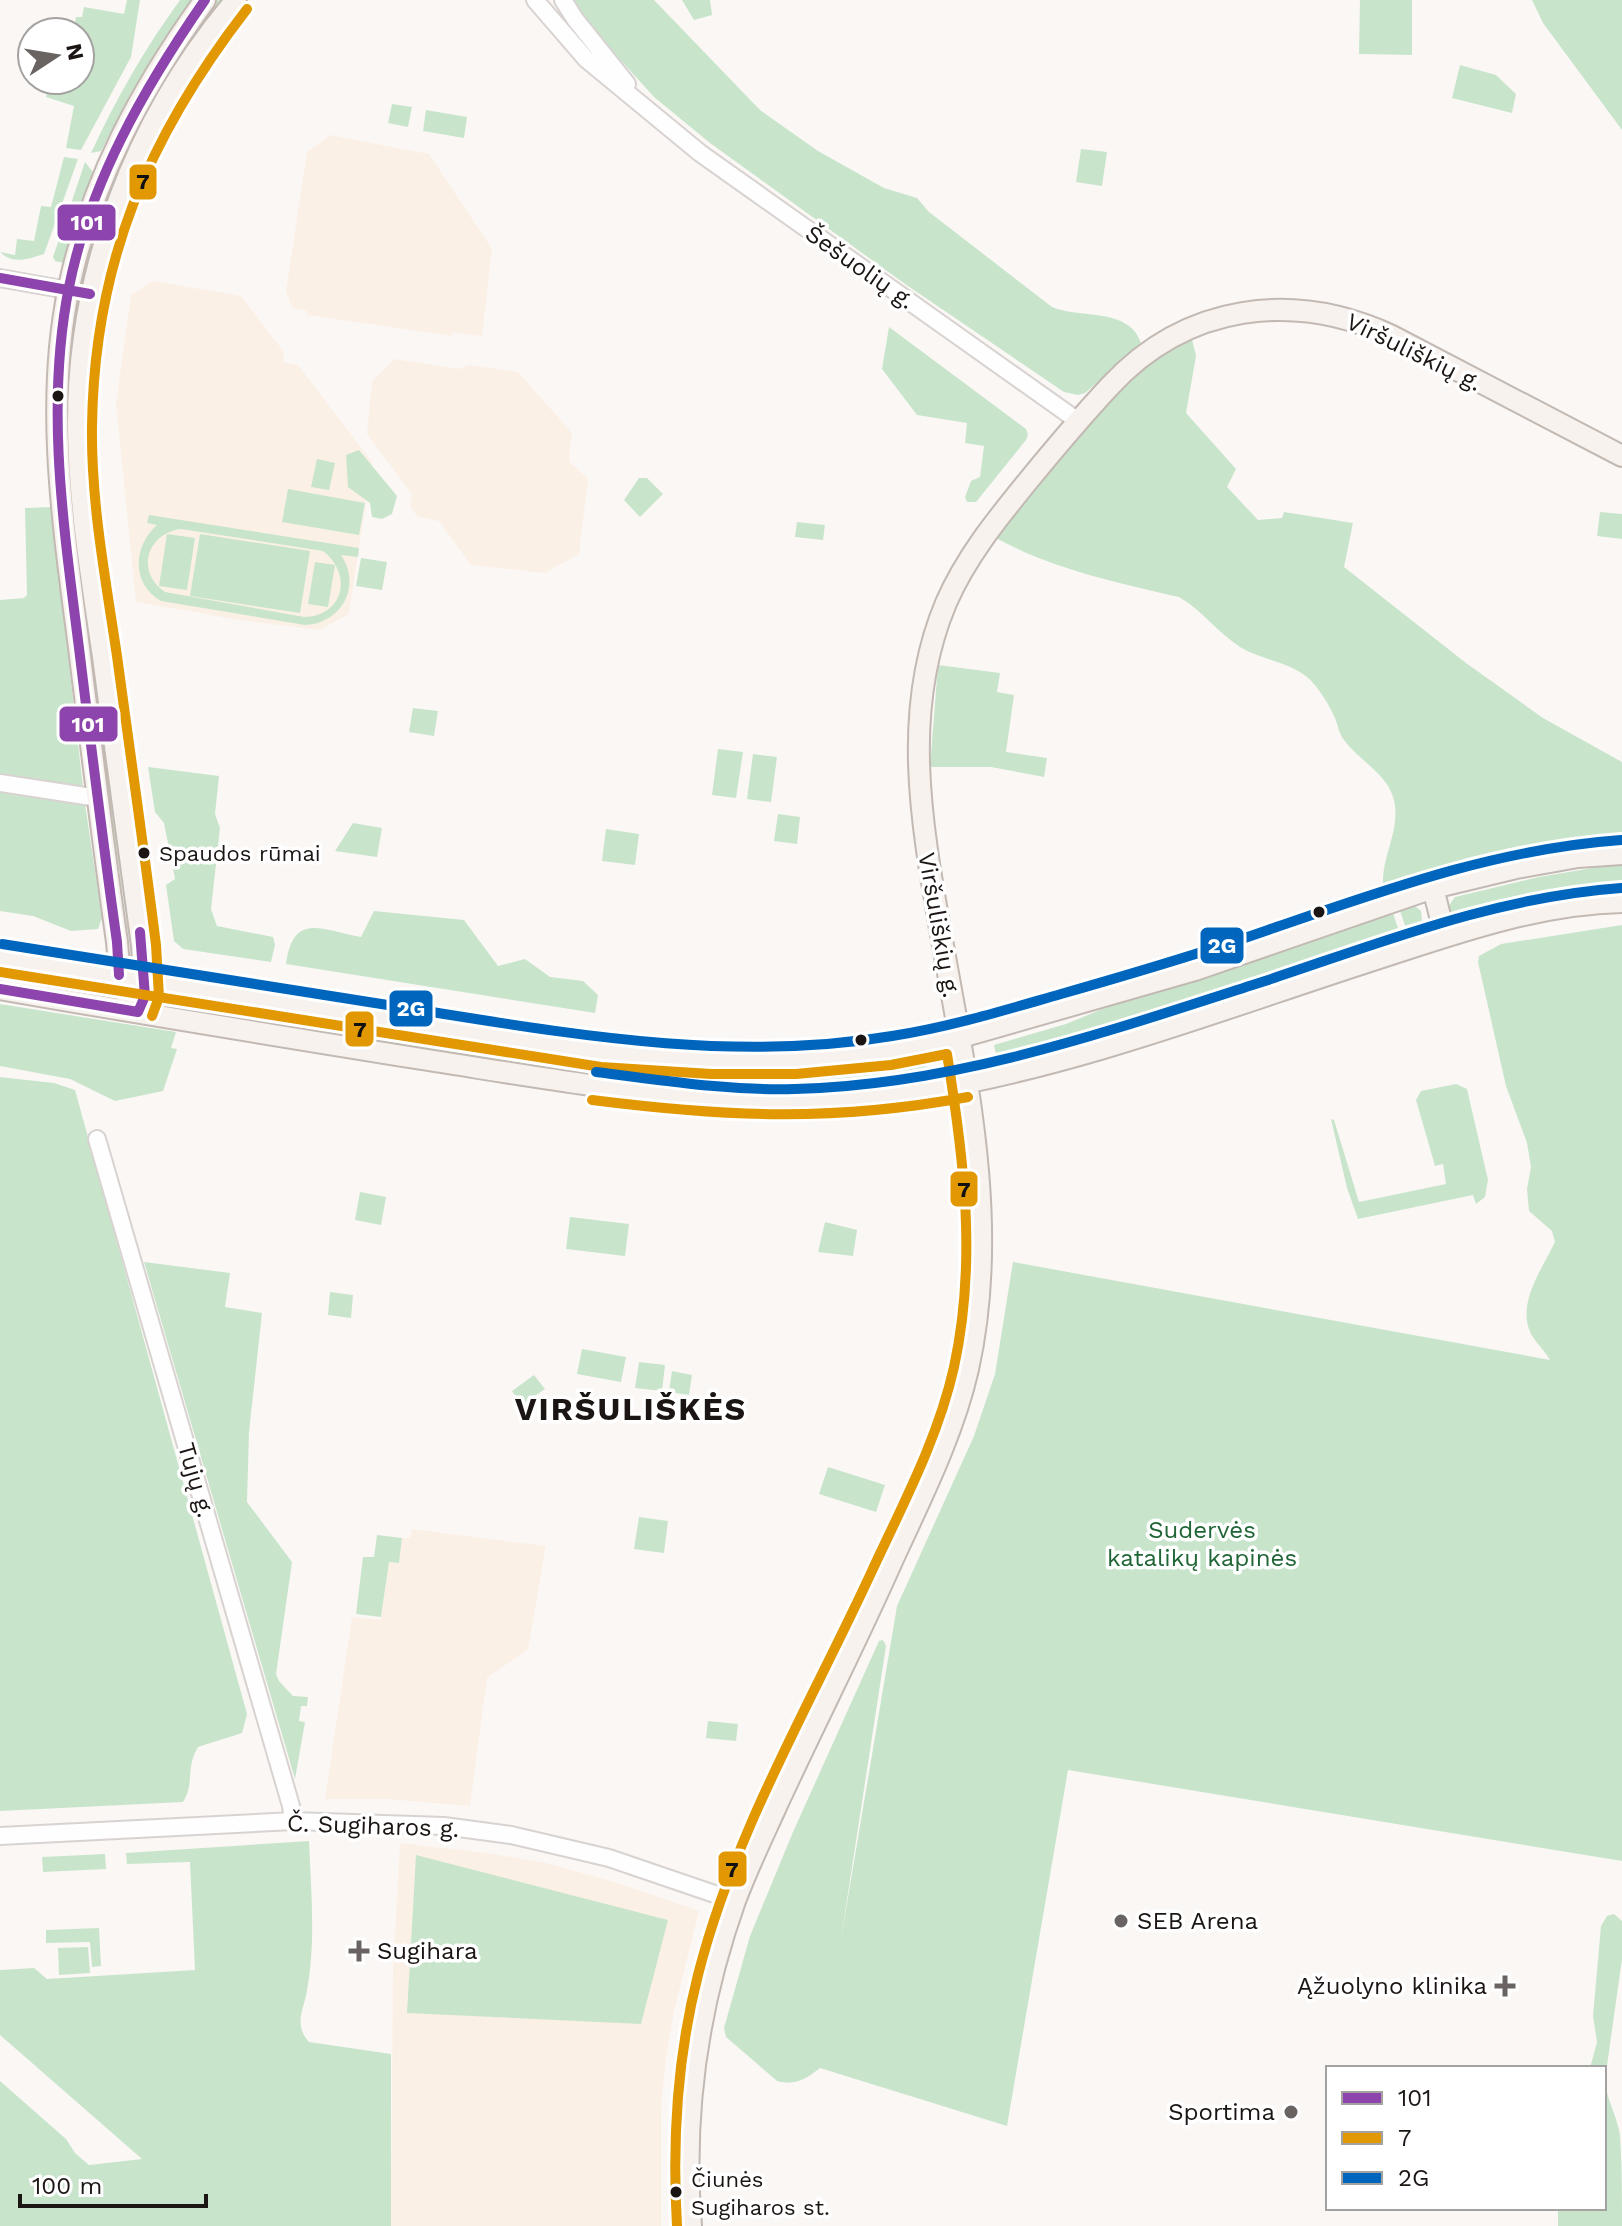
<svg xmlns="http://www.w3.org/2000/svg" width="1622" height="2226" font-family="'Work Sans',sans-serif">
	<rect width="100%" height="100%" fill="#fbf7f5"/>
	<path fill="#fbf0e6" d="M330,135L429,154L492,249L482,336L453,332L452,336L307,315V311L292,308L286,291L307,152Z
		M153,281L241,296L284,352L283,362L298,365L372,462L349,614L319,630L245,621L136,602L116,403L131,295Z
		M394,359L459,369L469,365L518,372L572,433L569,461L588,479L579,554L545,573L471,565L439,521L418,517L410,507L412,494L367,434L372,381Z
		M412,1529L546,1546L528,1649L487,1678L470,1806L387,1799H325L352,1617L381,1620L389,1562L399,1563L402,1538H410Z
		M400,1843L487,1853L546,1863L615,1882L699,1911L674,2011L666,2059L661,2106V2226H391L393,1969Z"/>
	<path fill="#c8e5cc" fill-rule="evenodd" d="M127,0H140L131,57L81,150L66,148L74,106L46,97L49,80H80V32H73L76,17H82L84,7L124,14Z
		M180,0H193L132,91L101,151L91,153C116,99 145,48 180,0Z
		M216,0H224C181,54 141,112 116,176C109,195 103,216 97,236L92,237L114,171L140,115Z
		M572,0H654L760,110L818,151L884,188L917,198L929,212L1052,307C1081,319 1129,307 1141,343L1085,393L1078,395L1064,392L905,284L710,143L654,97L607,45Z
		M682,0H710L712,15L694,20Z
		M1360,0H1412V55L1359,54Z
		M1532,0H1622V130L1543,23Z
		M1460,65L1496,75L1516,94L1512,113L1452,98Z
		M392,104L412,107L408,127L388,123Z
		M426,110L467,117L464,138L423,131Z
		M1081,149L1107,152L1102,186L1076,182Z
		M64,157L78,159L44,254C28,259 13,265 0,252L15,255L17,239L34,241L41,206L51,207Z
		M85,162L93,172L64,263L55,261L53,257Z
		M72,324L75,325L70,378L77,540L128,931C114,826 96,722 82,617C70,520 61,422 72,324Z
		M889,327L1026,429L1028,435L1026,440L976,502H967L965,497L971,481L980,477L984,446L965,443L967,423L917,415L882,369Z
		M1192,339L1196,356L1186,413L1236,469L1227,487L1258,520L1282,518L1284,512L1353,523L1344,567L1466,663L1543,718L1622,762V846L1385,896C1376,866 1399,837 1395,806C1392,776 1361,763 1344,740C1339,734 1338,725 1335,718C1330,706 1317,685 1307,677C1287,661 1259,659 1240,647C1218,633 1202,610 1179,597C1115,582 1052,569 994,537L1033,485L1121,388L1155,360Z
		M359,450L397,496L392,514L382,519L372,517L370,503L348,487L346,455Z
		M317,459L335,463L329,490L311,487Z
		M639,478H647L663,494L640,517L624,500Z
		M288,489L365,503L359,535L282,522Z
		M51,507L83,787L0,773V600L24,598L27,595L25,508Z
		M1600,512L1622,514V539L1597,536Z
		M149,515L359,548L358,557L341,555C362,586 342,623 305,625L161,601C131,584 133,546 157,525L147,523ZM181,529L323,551C353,574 344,616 304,617L165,592C135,572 147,533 181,529Z
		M797,522L825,525L823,540L795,537Z
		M167,534L195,538L187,590L159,586Z
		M200,534L310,551L300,613L190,596Z
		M361,558L387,562L382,590L356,586Z
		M315,562L335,565L328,607L308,604Z
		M938,665L1000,673L997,692L1014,695L1006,752L1047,758L1044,777L991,767H930Z
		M413,708L438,711L434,736L409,732Z
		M718,749L743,752L736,798L712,795Z
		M753,754L777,757L771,802L747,799Z
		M148,767L219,776L215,814L220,828L211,909L217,926L273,937L275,945L271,962L183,949L174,941L166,885L175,879L164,823L155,812Z
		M0,791L85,804L102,918L98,929L71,931L33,916L0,911Z
		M778,814L800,817L797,844L774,841Z
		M353,823L382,828L377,857L335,851Z
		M606,829L639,834L635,865L602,861Z
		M1622,863V895L1542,900L1458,917L1449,913L1448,907L1455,897L1539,877Z
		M1414,905L1421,911L1422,922L1416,928L1407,931L1399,908Z
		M1392,910L1400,934L1087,1037L997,1060L994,1045L1066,1024L1117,1003Z
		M374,911L464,920L498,966L525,959L550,977L583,981L598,995L595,1013L286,964C293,911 322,930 361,937Z
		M1622,925V1861L1068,1770L1007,2126L820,2068C806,2079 795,2086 777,2081L726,2037L724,2028L750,1936L793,1832L879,1641L883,1640L886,1646L841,1939L897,1606L974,1436L995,1374L1013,1262L1550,1360C1545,1351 1536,1343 1531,1334C1516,1304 1542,1269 1555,1242L1552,1231L1529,1211L1527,1189L1531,1167L1527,1143L1506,1086L1478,962L1479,956L1501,944Z
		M182,994L564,1055L925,1054L927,1069L764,1089L621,1083L183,1010Z
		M0,1004L176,1032L171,1048L177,1049L163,1091L115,1101L70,1079L0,1066Z
		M0,1077L54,1083L75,1090L247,1714L242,1733L198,1747C185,1769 195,1783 183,1802L0,1811Z
		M1456,1084L1467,1089L1488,1180L1485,1197L1476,1204L1473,1195L1358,1219L1347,1188L1331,1119L1334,1120L1359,1202L1446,1184L1443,1164L1435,1166L1416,1100L1421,1091Z
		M360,1192L386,1197L381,1225L355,1220Z
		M570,1217L629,1224L625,1256L566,1249Z
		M825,1222L857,1230L853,1256L818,1252Z
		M144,1262L230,1273L225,1307L262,1313L249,1432L247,1502L292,1562L276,1674L279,1681L293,1696L308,1697L307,1706H301L299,1721L305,1722L295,1779Z
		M330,1292L353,1295L351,1318L328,1315Z
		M582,1349L626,1357L621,1382L577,1374Z
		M639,1362L665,1365L662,1391L635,1388Z
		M672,1371L692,1375L689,1395L669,1392Z
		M534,1375L545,1389L522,1405L512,1391Z
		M828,1467L885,1485L876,1512L819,1494Z
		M639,1517L668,1521L664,1553L634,1549Z
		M377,1535L402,1538L399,1563L389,1562L381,1617L356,1614L363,1557H374Z
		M708,1721L738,1724L736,1741L706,1738Z
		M309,1841C311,1890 316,1942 307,1990C304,2010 293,2024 309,2042L391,2054V2226H0V2081L66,2139L75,2153L89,2165L142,2159L0,2035V1970L34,1968L47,1979L195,1970L190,1862L127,1864L126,1853Z
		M105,1854L106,1869L43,1872L42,1857Z
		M416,1855L668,1920L641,2024L407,2013Z
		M1614,1914L1622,1921V1959L1605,2080C1606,2099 1617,2115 1620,2135C1622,2165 1622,2196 1622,2226H1558V2208H1604V2068H1590L1597,2042L1593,2016L1601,1926L1607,1916Z
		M99,1928L101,1966L92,1967L90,1942L46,1943V1930Z
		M88,1947L90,1973L59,1975L58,1948Z"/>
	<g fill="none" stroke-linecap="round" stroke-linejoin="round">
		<g stroke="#d8d3d1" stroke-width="20">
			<path id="minor" d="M535,0L586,59L700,153L1078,421
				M563,0L575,19L627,84
				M0,278L90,294
				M0,783L98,798
				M97,1139L291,1806L293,1821
				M0,1836L293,1821L444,1826L511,1835L609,1858L735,1901"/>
		</g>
		<g stroke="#c3b9b3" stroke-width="24">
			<path id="major" d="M1433,888L1445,936
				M0,958L602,1053L712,1060H796L890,1051L958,1038L1195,970L1433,888L1516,868L1578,857L1622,854
				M0,989C142,1014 285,1037 428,1060C595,1086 763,1119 932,1089C1079,1064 1222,1009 1364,963C1448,936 1533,904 1622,902
				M138,1012L145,996L142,946C129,850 116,754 103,657C92,582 79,505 78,428C77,272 135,119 236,0
				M138,1012C121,990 119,969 117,942C103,844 91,746 79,648C64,530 44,405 69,287C91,181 142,87 205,0
				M691,2226C682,2116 698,2005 735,1901C747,1869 762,1838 776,1807C814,1724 856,1643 893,1559C921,1498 953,1435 968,1369C1000,1226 967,1081 942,940C922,827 900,712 946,603C966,557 997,519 1028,481C1055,448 1082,416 1110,386C1186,304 1293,290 1392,336L1622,456"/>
		</g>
		<use href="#minor" stroke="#fefefe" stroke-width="16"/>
		<use href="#major" stroke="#f7f2ee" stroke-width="20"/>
		<g stroke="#fff" stroke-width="16">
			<path id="bus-1" d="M0,278L90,294
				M119,975L117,942C103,844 91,746 79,648C64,529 45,407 69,287C90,182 144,88 205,0
				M0,989L138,1012
				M138,1012L145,996L140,932"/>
		</g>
		<g stroke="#fff" stroke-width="16">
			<path id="bus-2" d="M0,972L601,1067L711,1074H796L891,1065L947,1054C964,1159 977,1262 954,1367C938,1439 902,1506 871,1573C810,1705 734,1833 698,1975C677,2057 672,2141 677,2226
				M152,1016L159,997L156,945C144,849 130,752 117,656C106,581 91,504 92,427C94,263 148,137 247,9
				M592,1100C727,1117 833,1122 968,1097"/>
		</g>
		<g stroke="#fff" stroke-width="16">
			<path id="bus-3" d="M2,944C139,966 276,987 413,1009C571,1034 732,1063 892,1036C950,1027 1005,1010 1061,994C1131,974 1200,954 1268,930C1385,890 1496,849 1621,840
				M596,1072C662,1080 728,1091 795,1089C957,1085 1112,1030 1265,981C1383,942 1496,897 1621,888"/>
		</g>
		<use href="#bus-1" stroke="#8e44ad" stroke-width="10"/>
		<use href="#bus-2" stroke="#e19802" stroke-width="10"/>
		<use href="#bus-3" stroke="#0065bd" stroke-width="10"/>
	</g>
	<g fill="#1b1513" stroke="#fff" stroke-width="3">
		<circle cx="58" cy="396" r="7"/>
		<circle cx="144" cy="853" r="7"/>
		<circle cx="1319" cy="912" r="7"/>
		<circle cx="861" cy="1040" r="7"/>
		<circle cx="676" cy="2192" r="7"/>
	</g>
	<g fill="#696462" stroke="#fff" stroke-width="3">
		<circle cx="1121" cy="1921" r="8"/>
		<path d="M355 1939h8v8h8v8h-8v8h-8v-8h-8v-8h8z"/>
		<path d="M1501 1974h8v8h8v8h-8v8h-8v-8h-8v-8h8z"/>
		<circle cx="1291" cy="2112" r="8"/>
	</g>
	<g text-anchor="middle" stroke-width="7" stroke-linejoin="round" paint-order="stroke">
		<g font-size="22" fill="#1b1513" stroke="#fff" text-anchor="start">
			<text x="159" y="861">Spaudos rūmai</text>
			<text x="691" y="2187">Čiunės<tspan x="691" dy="28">Sugiharos st.</tspan></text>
		</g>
		<g font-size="24" fill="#1b1513" stroke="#fff">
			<text transform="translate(860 267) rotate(35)" y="8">Šešuolių g.</text>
			<text transform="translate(1414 352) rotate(26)" y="8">Viršuliškių g.</text>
			<text transform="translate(939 925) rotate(80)" y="8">Viršuliškių g.</text>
			<text transform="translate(196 1480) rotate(74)" y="8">Tujų g.</text>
			<text transform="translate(373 1826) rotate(2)" y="8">Č. Sugiharos g.</text>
		</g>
		<g font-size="24" fill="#206535" stroke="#fff">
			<text x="1202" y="1538">Sudervės<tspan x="1202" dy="28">katalikų kapinės</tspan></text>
		</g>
		<g font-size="24" fill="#1b1513" stroke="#fff" text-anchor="start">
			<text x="1137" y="1929">SEB Arena</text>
			<text x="377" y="1959">Sugihara</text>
			<text x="1487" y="1994" text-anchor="end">Ąžuolyno klinika</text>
			<text x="1275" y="2120" text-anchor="end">Sportima</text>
		</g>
		<g font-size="32" font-weight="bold" letter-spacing="2" fill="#1b1513" stroke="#fff">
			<text x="631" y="1420">VIRŠULIŠKĖS</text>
		</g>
	</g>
	<g stroke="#fff" stroke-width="3">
		<rect x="128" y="163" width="30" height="38" rx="8" fill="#e19802"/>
		<rect x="56" y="203" width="61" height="39" rx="8" fill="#8e44ad"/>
		<rect x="58" y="705" width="61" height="38" rx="8" fill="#8e44ad"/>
		<rect x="1199" y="926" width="46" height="39" rx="8" fill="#0065bd"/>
		<rect x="388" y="989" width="46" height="39" rx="8" fill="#0065bd"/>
		<rect x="344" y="1010" width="31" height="38" rx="8" fill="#e19802"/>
		<rect x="949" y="1170" width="30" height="38" rx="8" fill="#e19802"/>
		<rect x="717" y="1850" width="31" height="38" rx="8" fill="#e19802"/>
	</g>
	<g font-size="22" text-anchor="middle" font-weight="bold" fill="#fff">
		<text x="87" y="230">101</text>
		<text x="88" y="732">101</text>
		<text x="1222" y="953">2G</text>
		<text x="411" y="1016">2G</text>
	</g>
	<g font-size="22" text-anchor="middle" font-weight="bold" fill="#111">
		<text x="143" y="189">7</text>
		<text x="360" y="1037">7</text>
		<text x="964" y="1197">7</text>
		<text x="732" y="1877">7</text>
	</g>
	<rect x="1326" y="2066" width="280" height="144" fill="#ffffff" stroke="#a4a1a1" stroke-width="2"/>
	<rect x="1342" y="2092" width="40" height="12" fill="#8e44ad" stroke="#a4a1a1" stroke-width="2"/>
	<text x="1398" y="2106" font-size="24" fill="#1b1513">101</text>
	<rect x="1342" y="2132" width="40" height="12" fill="#e19802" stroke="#a4a1a1" stroke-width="2"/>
	<text x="1398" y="2146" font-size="24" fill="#1b1513">7</text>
	<rect x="1342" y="2172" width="40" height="12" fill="#0065bd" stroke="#a4a1a1" stroke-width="2"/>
	<text x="1398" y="2186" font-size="24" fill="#1b1513">2G</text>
	<g transform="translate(56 56) rotate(78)"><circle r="38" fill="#ffffff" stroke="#a4a1a1" stroke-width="2"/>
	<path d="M0-6L14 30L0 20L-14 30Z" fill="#696462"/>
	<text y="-12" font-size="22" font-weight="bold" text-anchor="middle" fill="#1b1513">N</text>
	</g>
	<path d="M20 2194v12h186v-12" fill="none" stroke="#1b1513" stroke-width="4"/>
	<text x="32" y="2194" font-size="24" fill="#1b1513" stroke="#ffffff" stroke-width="6" paint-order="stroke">100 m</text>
</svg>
